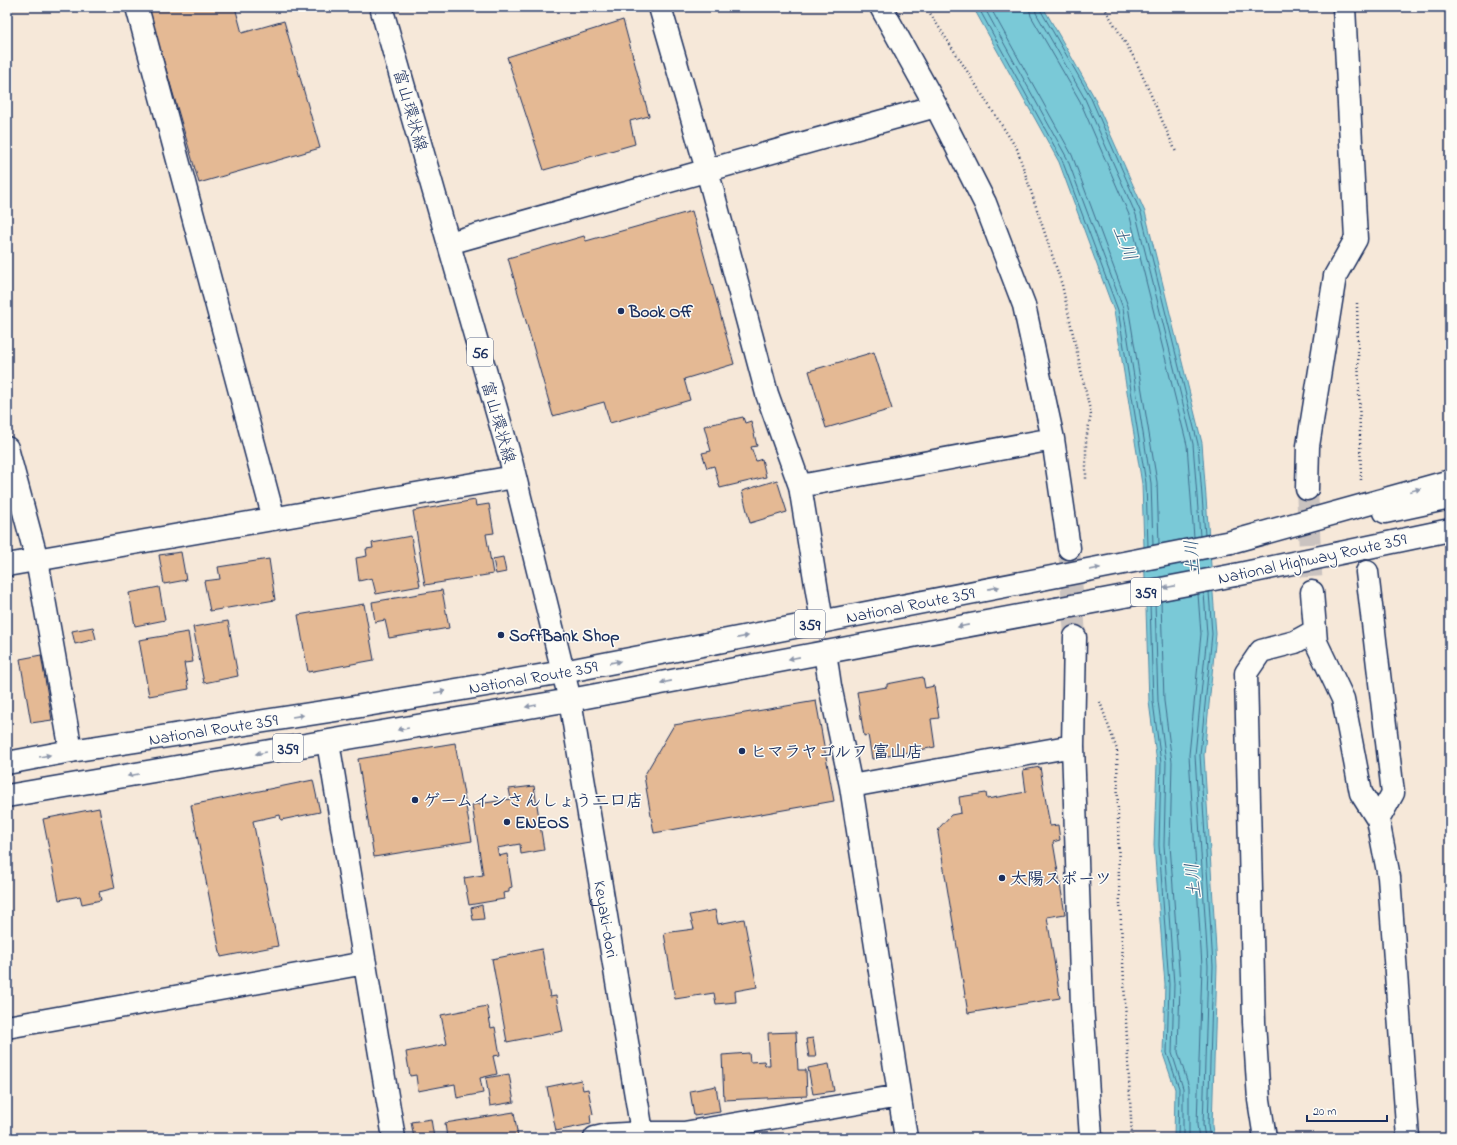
<svg xmlns="http://www.w3.org/2000/svg" width="1457" height="1145" font-family="'Indie Flower','Klee One',sans-serif">
	<rect width="100%" height="100%" fill="#f6e8d9"/>
	<filter id="ink" filterUnits="userSpaceOnUse"><feTurbulence type="fractalNoise" baseFrequency=".025" numOctaves="2"/><feDisplacementMap in="SourceGraphic" scale="8" xChannelSelector="R" yChannelSelector="G"/><feConvolveMatrix kernelMatrix="1 2 1 2 8 2 1 2 1" color-interpolation-filters="sRGB"/></filter>
	<g filter="url(#ink)">
		<path fill="#7ac9d7" stroke="#548ba7" d="M973,7H1043L1093,95L1145,212L1202,443L1216,634L1204,755L1217,966L1212,1126L1214,1138H1174L1175,1089L1163,1054L1165,984L1154,845L1157,763L1149,702L1142,484L1114,311L1059,162Z"/>
		<g fill="none" stroke-linecap="round" stroke-linejoin="round">
			<path stroke="#416d8e" stroke-width="1" d="M978,7L1062,160L1118,310L1146,483L1148,546
				M984,7L1067,158L1123,308L1151,483L1153,545
				M990,7L1072,155L1128,306L1157,482L1159,544
				M1029,7L1031,16L1080,101L1130,217L1187,445L1194,537
				M1035,7L1036,13L1085,99L1136,215L1193,444L1200,536
				M1040,7L1041,11L1090,96L1141,213L1198,444L1205,535
				M1209,592L1212,634L1200,755L1213,966L1208,1126L1210,1138
				M1204,593L1207,634L1195,755L1208,966L1203,1125L1205,1138
				M1198,594L1201,634L1189,755L1202,966L1197,1125L1199,1138
				M1161,601L1164,701L1172,762L1170,845L1180,984L1178,1052L1189,1087V1138
				M1155,602L1158,701L1166,762L1164,845L1174,984L1172,1053L1183,1088V1138
				M1150,603L1153,702L1161,763L1159,845L1169,984L1167,1053L1179,1088L1178,1138"/>
		</g>
		<path fill="#e4b994" stroke="#1b2f5e" d="M148,7H235L242,33L284,21L320,148L199,183Z
			M623,20L649,116L630,121L635,144L544,170L507,57Z
			M692,211L734,364L684,379L690,400L610,423L604,402L553,416L508,258L584,236L586,241Z
			M874,352L892,409L826,428L809,371Z
			M743,417L745,423L751,421L757,446L751,447L756,461L762,459L766,477L720,488L714,466L707,468L702,453L711,451L704,426Z
			M777,480L787,512L750,523L742,491Z
			M475,500L476,506L489,504L494,533L486,534L493,574L425,585L413,511Z
			M411,536L420,586L376,594L372,578L359,581L356,558L367,556L366,549L373,548L372,543Z
			M181,552L186,580L164,584L159,555Z
			M503,557L506,572L496,574L493,559Z
			M269,559L275,600L210,611L204,581L220,579L218,567Z
			M159,587L165,620L135,626L129,593Z
			M442,590L449,628L389,638L385,620L375,622L372,602Z
			M364,604L374,660L308,672L298,615Z
			M228,621L238,676L204,683L193,627Z
			M93,627L96,639L75,644L72,631Z
			M188,632L193,662L184,663L189,689L149,696L139,640Z
			M41,655L52,720L31,723L20,659Z
			M923,677L925,688L934,686L939,718L931,719L935,747L872,759L868,735L864,736L857,692L887,687V684Z
			M816,701L834,801L654,833L644,776L674,725Z
			M455,743L472,841L374,857L358,759Z
			M1040,767L1050,826L1058,825L1060,840L1053,842L1065,914L1047,917L1060,998L968,1013L938,833L939,828L951,815L961,813L959,797L986,793L987,799L1026,792L1023,770Z
			M313,780L320,812L281,820L280,815L253,821L278,946L221,957L191,805Z
			M534,786L544,850L521,854L520,844L497,848L499,856L507,854L512,887L509,888V892L503,893L504,899L469,905L464,878L483,875L472,805L511,799L509,789Z
			M99,808L115,888L99,892L101,900L82,904L80,896L59,900L43,819Z
			M482,905L484,919L473,920L471,908Z
			M715,910L718,924L744,919L757,987L735,991L736,1002L716,1004L714,993L675,999L664,933L694,929L690,915Z
			M542,949L550,997L556,996L563,1031L507,1042L492,959Z
			M487,1006L491,1028L495,1027L500,1055L493,1056L497,1074L480,1078L483,1093L457,1098L455,1084L418,1091L416,1075L410,1076L406,1052L447,1044L441,1015Z
			M796,1032L798,1070H806L807,1096L724,1100L722,1055L749,1053L750,1062L764,1061L765,1065H770L768,1033Z
			M813,1038L816,1057H809L806,1039Z
			M829,1064L834,1091L813,1094L808,1068Z
			M509,1074L514,1102L490,1106L486,1078Z
			M581,1080L583,1090L588,1089L593,1114L590,1115L591,1124L556,1131L547,1087Z
			M716,1086L720,1112L694,1116L690,1091Z
			M514,1112L518,1138H447L445,1123Z
			M431,1119L434,1138H414L411,1122Z"/>
		<g fill="none" stroke-linecap="round" stroke-linejoin="round">
			<path stroke="#cac3c0" stroke-width="22" stroke-dasharray="22 11" stroke-linecap="butt" d="M1307,489L1312,592
				M1069,548L1075,637"/>
			<g stroke="#1b2f5e" stroke-width="25">
				<path id="minor" d="M137,7L274,519
					M660,7L707,170L767,394L800,486L822,622
					M881,7L936,106L985,203L1024,305L1053,439L1069,548
					M449,243L936,106
					M7,448L37,560L71,751
					M800,486L1053,439
					M1307,489L1308,446L1335,276L1356,239L1344,7
					M7,565L514,477
					M1367,572L1393,793L1378,820
					M1312,592L1316,642L1343,699L1361,793L1378,820L1389,877L1408,1138
					M1075,637L1073,746L1082,1004L1091,1138
					M825,652L830,686L851,786L906,1138
					M328,742L394,1138
					M851,786L1073,746
					M7,1027L365,963
					M595,1138L608,1135L642,1133H684L899,1096
					M1265,1138L1259,1100L1254,1022L1246,673L1261,651L1295,642L1315,631"/>
			</g>
			<g stroke="#1b2f5e" stroke-width="25">
				<g id="tertiary">
					<path id="s1" d="M570,700L643,1138"/>
				</g>
			</g>
			<g stroke="#1b2f5e" stroke-width="25">
				<path id="primary" d="M381,7L511,461L570,700"/>
			</g>
			<g stroke="#1b2f5e" stroke-width="25">
				<g id="trunk">
					<path d="M1385,512L1450,498"/>
					<path d="M1231,542L1450,481"/>
					<path d="M1235,575L1450,530"/>
					<path id="s2" d="M7,763L71,751L349,708L563,672L1057,576"/>
					<path d="M7,796L570,700L1056,609"/>
				</g>
			</g>
			<path stroke="#1b2f5e" stroke-width="2.5" stroke-dasharray="1 3" stroke-linecap="butt" d="M926,7L1017,149L1062,285L1091,415L1086,439V479
				M1104,7L1136,61L1176,152
				M1357,303L1361,480
				M1100,702L1117,750L1119,884L1132,1138"/>
			<use href="#minor" stroke="#fdfcf7" stroke-width="22"/>
			<use href="#tertiary" stroke="#fdfcf7" stroke-width="22"/>
			<use href="#primary" stroke="#fdfcf7" stroke-width="22"/>
			<use href="#trunk" stroke="#fdfcf7" stroke-width="22"/>
			<g stroke="#1b2f5e" stroke-width="25" stroke-linecap="butt">
				<path id="trunk-bridge" d="M1057,576L1231,542
					M1056,609L1235,575"/>
			</g>
			<use href="#trunk-bridge" stroke="#fdfcf7" stroke-width="22"/>
		</g>
		<defs><path id="oneway-solid" d="M-6-.8H1V-3.2L6.5 0L1 3.2V.8H-6Z"/></defs>
		<g fill="#8c96aa">
			<use href="#oneway-solid" transform="translate(1415 490) rotate(-15)"/>
			<use href="#oneway-solid" transform="translate(1095 569) rotate(-11)"/>
			<use href="#oneway-solid" transform="translate(1169 587) rotate(169)"/>
			<use href="#oneway-solid" transform="translate(994 588) rotate(-11)"/>
			<use href="#oneway-solid" transform="translate(963 626) rotate(169)"/>
			<use href="#oneway-solid" transform="translate(743 637) rotate(-11)"/>
			<use href="#oneway-solid" transform="translate(794 658) rotate(169)"/>
			<use href="#oneway-solid" transform="translate(615 662) rotate(-11)"/>
			<use href="#oneway-solid" transform="translate(666 682) rotate(169)"/>
			<use href="#oneway-solid" transform="translate(440 692) rotate(-10)"/>
			<use href="#oneway-solid" transform="translate(531 706) rotate(170)"/>
			<use href="#oneway-solid" transform="translate(298 716) rotate(-9)"/>
			<use href="#oneway-solid" transform="translate(403 729) rotate(170)"/>
			<use href="#oneway-solid" transform="translate(261 753) rotate(170)"/>
			<use href="#oneway-solid" transform="translate(45 756) rotate(-10)"/>
			<use href="#oneway-solid" transform="translate(133 775) rotate(170)"/>
		</g>
	</g>
	<g fill="#1b2f5e" stroke="#fdfcf7" stroke-width="1.5">
		<circle cx="621" cy="311" r="4"/>
		<circle cx="501" cy="635" r="4"/>
		<circle cx="742" cy="751" r="4"/>
		<circle cx="415" cy="800" r="4"/>
		<circle cx="507" cy="822" r="4"/>
		<circle cx="1002" cy="878" r="4"/>
	</g>
	<g text-anchor="middle" stroke-width="3" stroke-linejoin="round" paint-order="stroke">
		<g fill="#fdfcf7" stroke="#5f6c8c" stroke-width="1">
			<rect x="467" y="338" width="26" height="28" rx="3"/>
			<rect x="1131" y="578" width="30" height="28" rx="3"/>
			<rect x="795" y="610" width="30" height="28" rx="3"/>
			<rect x="273" y="734" width="30" height="28" rx="3"/>
		</g>
		<g font-size="16" font-weight="bold" fill="#1b2f5e">
			<text x="480" y="358">56</text>
			<text x="1146" y="598">359</text>
			<text x="810" y="630">359</text>
			<text x="288" y="754">359</text>
		</g>
		<g font-size="17" fill="#1b2f5e" stroke="#fdfcf7">
			<text transform="translate(411 110) rotate(74)" y="6">富山環状線</text>
			<text transform="translate(499 422) rotate(74)" y="6">富山環状線</text>
			<text transform="translate(1312 558) rotate(-12)" y="6">National Highway Route 359</text>
			<text dy="6" stroke="none"><textPath href="#s2" startOffset="917">National Route 359</textPath></text>
			<text dy="6" stroke="none"><textPath href="#s2" startOffset="533">National Route 359</textPath></text>
			<text dy="6" stroke="none"><textPath href="#s2" startOffset="209">National Route 359</textPath></text>
			<text dy="6" stroke="none"><textPath href="#s1" startOffset="222">Keyaki-dori</textPath></text>
		</g>
		<g font-size="17" font-weight="bold" fill="#1b2f5e" stroke="#fdfcf7" text-anchor="start">
			<text x="629" y="317">Book Off</text>
			<text x="509" y="641">SoftBank Shop</text>
			<text x="750" y="757">ヒマラヤゴルフ 富山店</text>
			<text x="423" y="806">ゲームインさんしょう二口店</text>
			<text x="515" y="828">ENEOS</text>
			<text x="1010" y="884">太陽スポーツ</text>
		</g>
		<g font-size="18" font-style="italic" fill="#385d82" stroke="#fdfcf7">
			<text transform="translate(1125 243) rotate(69)" y="6">土川</text>
			<text transform="translate(1192 558) rotate(-94)" y="6">土川</text>
			<text transform="translate(1193 881) rotate(-96)" y="6">土川</text>
		</g>
	</g>
	<rect width="1457" height="1145" fill="none" stroke="#fdfcf7" stroke-width="24"/>
	<rect x="12" y="12" width="1433" height="1121" fill="none" stroke="#1b2f5e" stroke-width="1.5" filter="url(#ink)"/>
	<path d="M1307 1115v6h80v-6" fill="none" stroke="#1b2f5e" stroke-width="2"/>
	<text x="1313" y="1115" font-size="12" fill="#1b2f5e" stroke="#fdfcf7" stroke-width="3" paint-order="stroke">20 m</text>
</svg>
